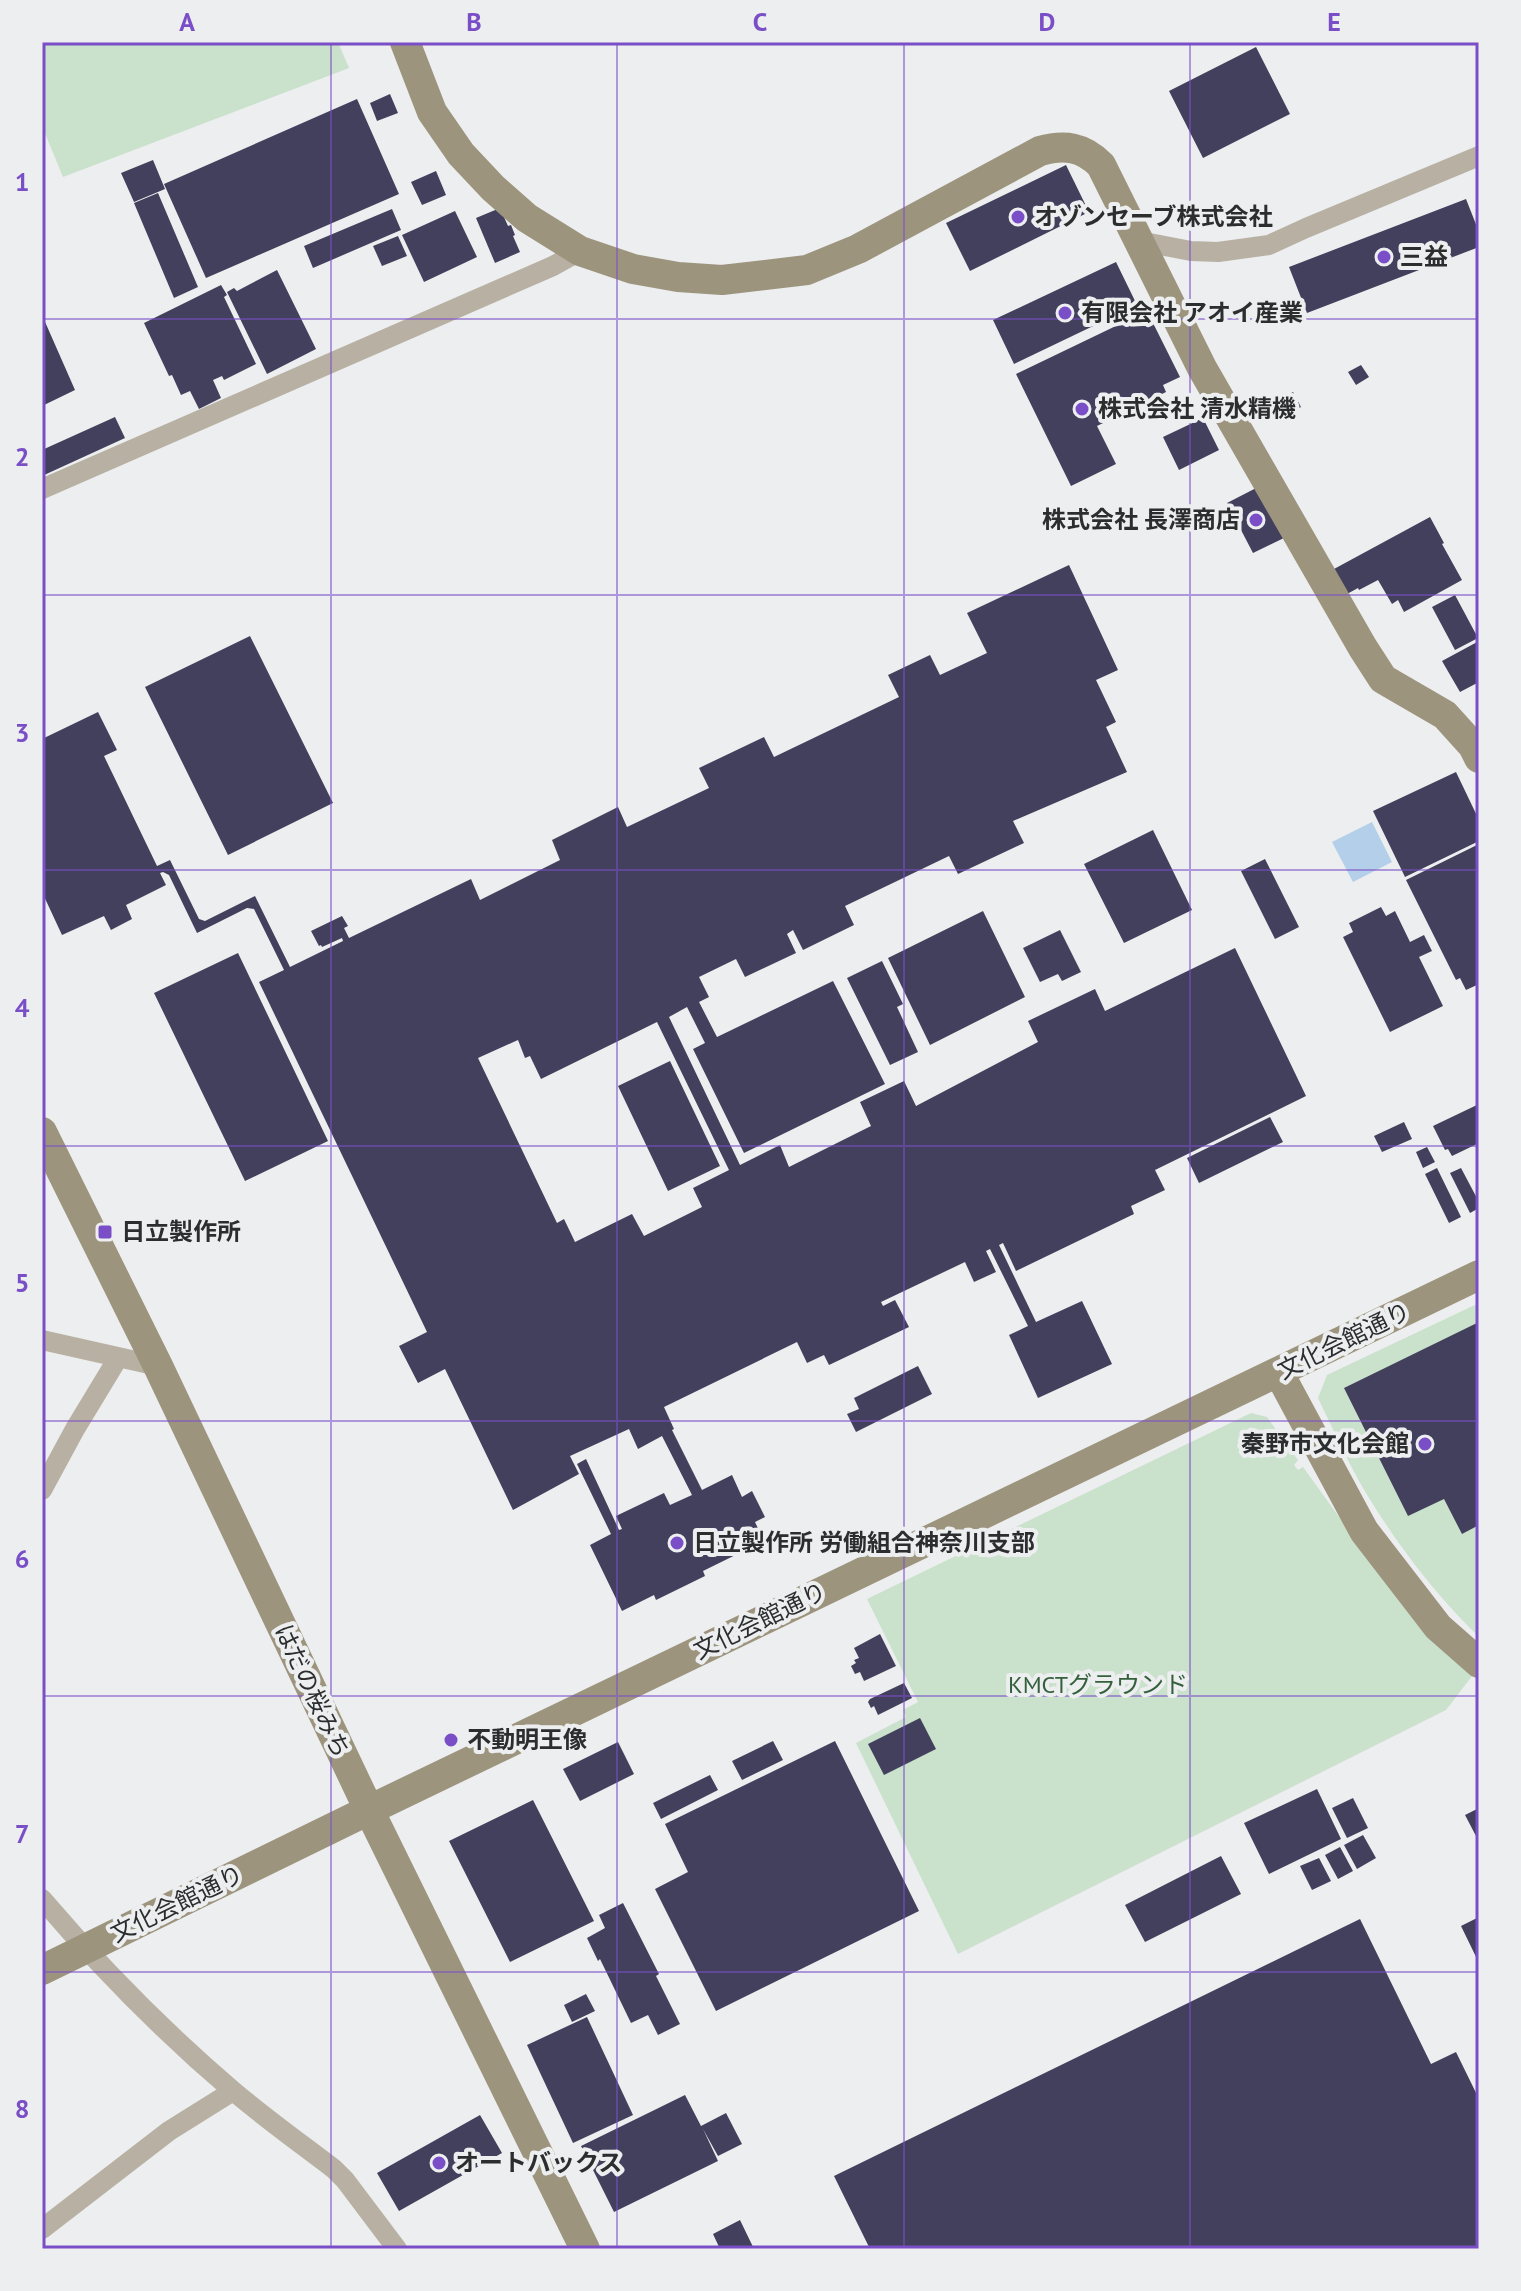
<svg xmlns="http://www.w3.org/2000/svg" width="1521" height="2291" font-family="'PT Sans','Noto Sans JP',sans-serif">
	<rect width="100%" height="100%" fill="#eceeef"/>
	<path fill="#cae1cc" d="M42,42H338L349,68L63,177L42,126Z
		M1479,1303V1637C1432,1591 1392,1538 1359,1481C1344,1454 1331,1425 1318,1398L1327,1375Z
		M1251,1413L1267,1417L1298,1460L1294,1465L1298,1470L1303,1467L1402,1604L1472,1676L1446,1710L958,1954L856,1743L906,1717L903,1710L918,1702L867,1599Z"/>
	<path fill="#b3cfe9" d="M1372,822L1392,862L1353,882L1332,842Z"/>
	<path fill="#42405c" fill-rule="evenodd" d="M1256,47L1290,114L1203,158L1169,91Z
		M390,94L398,113L377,121L370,103Z
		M357,99L399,194L206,278L164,184Z
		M153,160L165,189L134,202L121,173Z
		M1066,165L1089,212L970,271L946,223Z
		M436,171L446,195L422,205L411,182Z
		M158,193L198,287L174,298L134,203Z
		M1466,199L1479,232V247L1307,313L1289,267Z
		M500,208L508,226L511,225L515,235L513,236L520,252L495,263L476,218Z
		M392,209L401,230L313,268L304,246Z
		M455,211L477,257L424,282L402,235Z
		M398,236L407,256L382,266L373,246Z
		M1116,262L1137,305L1014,364L993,320Z
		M277,270L316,349L267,374L227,292L234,288L237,291Z
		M221,285L227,295L224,297L256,364L224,380L222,376L213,380L221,398L199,409L190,391L181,395L172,375L169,376L144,323Z
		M1147,311L1180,377L1163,385L1166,392L1097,426L1116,464L1071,486L1016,374Z
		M42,315L75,390L42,406Z
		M1361,365L1369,377L1356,385L1348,372Z
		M1293,392L1301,407L1276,420L1268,405Z
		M115,417L125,438L42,476V450Z
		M1203,418L1219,450L1179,470L1163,437Z
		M1260,486L1286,537L1253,553L1227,503Z
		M1430,517L1444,543L1442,544L1462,580L1404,612L1398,600L1392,604L1378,580L1359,590L1358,588L1347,594L1334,569Z
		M1069,565L1118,670L1096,680L1116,722L1106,727L1127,772L1013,821L1024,843L958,874L949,856L845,906L854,925L803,950L793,930L787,934L796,953L745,977L736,959L699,977L709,997L699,1002L717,1037L833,981L885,1084L744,1153L693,1049L705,1043L687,1007L669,1017L740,1165L780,1145L789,1167L871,1126L860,1102L904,1081L916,1106L1038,1042L1028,1021L1095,989L1105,1011L1235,948L1306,1096L1155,1170L1165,1190L1131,1206L1134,1214L1016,1271L1003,1243L999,1245L1036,1322L1082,1301L1112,1364L1038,1398L1009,1335L1028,1326L990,1249L986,1251L996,1272L974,1282L965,1262L881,1302L883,1306L895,1300L909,1327L829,1365L824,1355L807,1363L797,1342L664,1407L674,1429L672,1430L702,1490L732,1475L742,1497L752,1491L765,1517L755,1522L764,1541L703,1571L705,1576L656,1600L654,1595L622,1611L590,1545L611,1534L577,1464L586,1459L619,1530L622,1529L616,1516L664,1493L670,1505L692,1495L662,1436L638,1449L629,1429L570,1456L579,1474L513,1510L445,1369L418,1383L399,1346L427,1332L259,982L284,970L254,909L247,908L197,933L169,875L163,872L160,873L166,885L126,905L132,919L111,930L104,916L62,935L42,892V739L98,712L117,750L104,756L157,866L170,860L199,919L205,921L255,896L290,967L343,941L342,938L322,947L321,945L319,946L311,931L342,916L348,926L344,928L349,938L471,879L480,900L560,860L552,840L618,807L627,827L709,788L699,768L764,737L774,757L899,697L888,675L930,655L940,675L987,653L967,613ZM657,1022L729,1170L693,1188L702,1207L644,1236L632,1214L575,1242L564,1219L557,1223L478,1058L518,1040L525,1058L530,1056L541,1079Z
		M1455,595L1478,638L1455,650L1432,607Z
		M250,636L333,803L228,855L145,687Z
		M1479,641V682L1460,692L1442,661Z
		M1456,772L1479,820V841L1405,877L1373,811Z
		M1153,830L1192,910L1124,943L1084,864Z
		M1479,844V984L1466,990L1460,978L1456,980L1406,880Z
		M1265,859L1299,927L1275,939L1241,871Z
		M1381,907L1386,916L1395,911L1410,942L1424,935L1432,951L1419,957L1443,1006L1390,1032L1343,937L1353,932L1349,923Z
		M983,911L1025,997L930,1045L888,958Z
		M1060,930L1081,972L1062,981L1058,974L1040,982L1023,948Z
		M238,953L328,1141L245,1181L154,993Z
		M882,961L903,1004L897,1007L918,1052L890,1065L847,978Z
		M670,1061L720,1166L668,1191L618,1086Z
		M1479,1104V1143L1452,1156L1448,1149L1445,1150L1433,1126Z
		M1270,1117L1283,1142L1199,1183L1187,1158Z
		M1404,1122L1412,1139L1382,1152L1374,1136Z
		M1427,1147L1435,1162L1423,1168L1416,1152Z
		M1437,1168L1461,1217L1449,1223L1425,1174Z
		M1461,1168L1479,1202V1208L1470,1213L1450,1173Z
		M1479,1322V1525L1462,1534L1444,1499L1408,1516L1344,1388Z
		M918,1366L932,1394L856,1432L847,1414L859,1409L854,1398Z
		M880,1634L896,1666L864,1681L860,1672L855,1674L851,1666L856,1663L854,1660L859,1658L854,1648Z
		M904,1683L912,1698L878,1715L874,1706L871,1708L868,1702L870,1699Z
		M920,1718L936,1749L884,1775L868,1744Z
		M773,1741L783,1760L742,1780L732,1761Z
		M835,1741L919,1911L716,2011L655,1889L688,1872L665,1824Z
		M618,1742L634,1774L580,1801L563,1769Z
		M710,1775L718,1790L661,1819L653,1803Z
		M1317,1789L1341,1839L1269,1874L1244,1823Z
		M1353,1798L1368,1828L1347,1838L1332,1808Z
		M533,1800L594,1921L510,1962L449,1841Z
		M1479,1808V1834L1476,1836L1465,1815Z
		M1363,1835L1376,1858L1357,1869L1344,1845Z
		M1340,1847L1353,1871L1338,1879L1325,1855Z
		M1221,1856L1241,1894L1145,1942L1125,1905Z
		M1319,1858L1331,1881L1312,1890L1300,1866Z
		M623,1903L659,1974L656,1976L680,2024L658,2035L648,2015L631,2023L600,1959L598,1961L587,1938L605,1928L599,1915Z
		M1479,1917V1963L1461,1926Z
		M1360,1919L1431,2064L1456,2052L1479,2099V2249H870L834,2176Z
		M586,1994L595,2011L572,2022L564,2005Z
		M587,2017L633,2115L573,2143L527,2045Z
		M685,2095L701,2126L726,2113L742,2144L718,2156L703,2129L718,2161L614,2212L581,2146Z
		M480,2115L502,2153L399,2211L377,2173Z
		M740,2220L754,2249H720L713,2234Z"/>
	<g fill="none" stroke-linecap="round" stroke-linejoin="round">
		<path stroke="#b8b1a3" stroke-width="20" d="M1139,241L1191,251L1218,252L1269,245L1306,228L1479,156
			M42,489L553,266L580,251
			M42,1340L158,1366
			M42,1490L75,1429L118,1358
			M42,1899C100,1967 164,2032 232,2090C265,2118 300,2143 334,2169L345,2180L397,2249
			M42,2229L169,2131L233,2091"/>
		<path stroke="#9d947e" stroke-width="30" d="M405,42L432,112L461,154L493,188L527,218L580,251L633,269L678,277L722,280L807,270L858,249L1040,151C1065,144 1083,147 1101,165L1202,368L1363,648L1383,679L1445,715L1473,746L1479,758
			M42,1132L158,1366L369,1810L585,2249
			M1279,1373L1364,1531L1438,1627L1479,1663
			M42,1970L369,1810L1479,1275"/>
	</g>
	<path fill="none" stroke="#7a4ec7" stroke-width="2" stroke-opacity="0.55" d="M331,42V2249M617,42V2249M904,42V2249M1190,42V2249M42,319H1479M42,595H1479M42,870H1479M42,1146H1479M42,1421H1479M42,1696H1479M42,1972H1479"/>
	<g fill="#7a4ec7" stroke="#eceeef" stroke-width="3">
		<circle cx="1018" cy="217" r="8"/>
		<circle cx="1384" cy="257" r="8"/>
		<circle cx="1065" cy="313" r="8"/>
		<circle cx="1082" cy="409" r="8"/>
		<circle cx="1256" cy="520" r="8"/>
		<rect x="97" y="1224" width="16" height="16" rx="4"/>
		<circle cx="1425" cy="1444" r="8"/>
		<circle cx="677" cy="1543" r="8"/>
		<circle cx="451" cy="1740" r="8"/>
		<circle cx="439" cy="2163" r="8"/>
	</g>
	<g text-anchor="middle" stroke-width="8" stroke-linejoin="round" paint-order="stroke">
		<g font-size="24" font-weight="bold" fill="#2c2d2e" stroke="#eceeef" text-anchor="start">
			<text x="1034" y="225">オゾンセーブ株式会社</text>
			<text x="1400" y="265">三益</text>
			<text x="1081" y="321">有限会社 アオイ産業</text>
			<text x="1098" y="417">株式会社 清水精機</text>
			<text x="1240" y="528" text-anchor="end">株式会社 長澤商店</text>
			<text x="121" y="1240">日立製作所</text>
			<text x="1409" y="1452" text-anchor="end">秦野市文化会館</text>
			<text x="693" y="1551">日立製作所 労働組合神奈川支部</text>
			<text x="467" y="1748">不動明王像</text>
			<text x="455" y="2171">オートバックス</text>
		</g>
		<g font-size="24" fill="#2c2d2e" stroke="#eceeef">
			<text transform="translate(1344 1341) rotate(-26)" y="8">文化会館通り</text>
			<text transform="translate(760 1621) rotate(-26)" y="8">文化会館通り</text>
			<text transform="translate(312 1691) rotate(65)" y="8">はだの桜みち</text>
			<text transform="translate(177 1904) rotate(-26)" y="8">文化会館通り</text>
		</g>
		<g font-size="24" fill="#34603b" stroke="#eceeef">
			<text x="1098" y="1693">KMCTグラウンド</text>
		</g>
	</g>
	<rect width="1521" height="2291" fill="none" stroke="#eceeef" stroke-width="88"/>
	<rect x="44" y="44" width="1433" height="2203" fill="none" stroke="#7a4ec7" stroke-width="3"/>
	<g font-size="26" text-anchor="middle" font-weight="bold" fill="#7a4ec7">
		<text x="187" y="31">A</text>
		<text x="474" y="31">B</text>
		<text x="760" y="31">C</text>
		<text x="1047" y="31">D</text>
		<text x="1334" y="31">E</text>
		<text x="22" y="191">1</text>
		<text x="22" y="466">2</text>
		<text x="22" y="742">3</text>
		<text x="22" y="1017">4</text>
		<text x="22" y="1292">5</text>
		<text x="22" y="1568">6</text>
		<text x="22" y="1843">7</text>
		<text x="22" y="2118">8</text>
	</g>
</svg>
